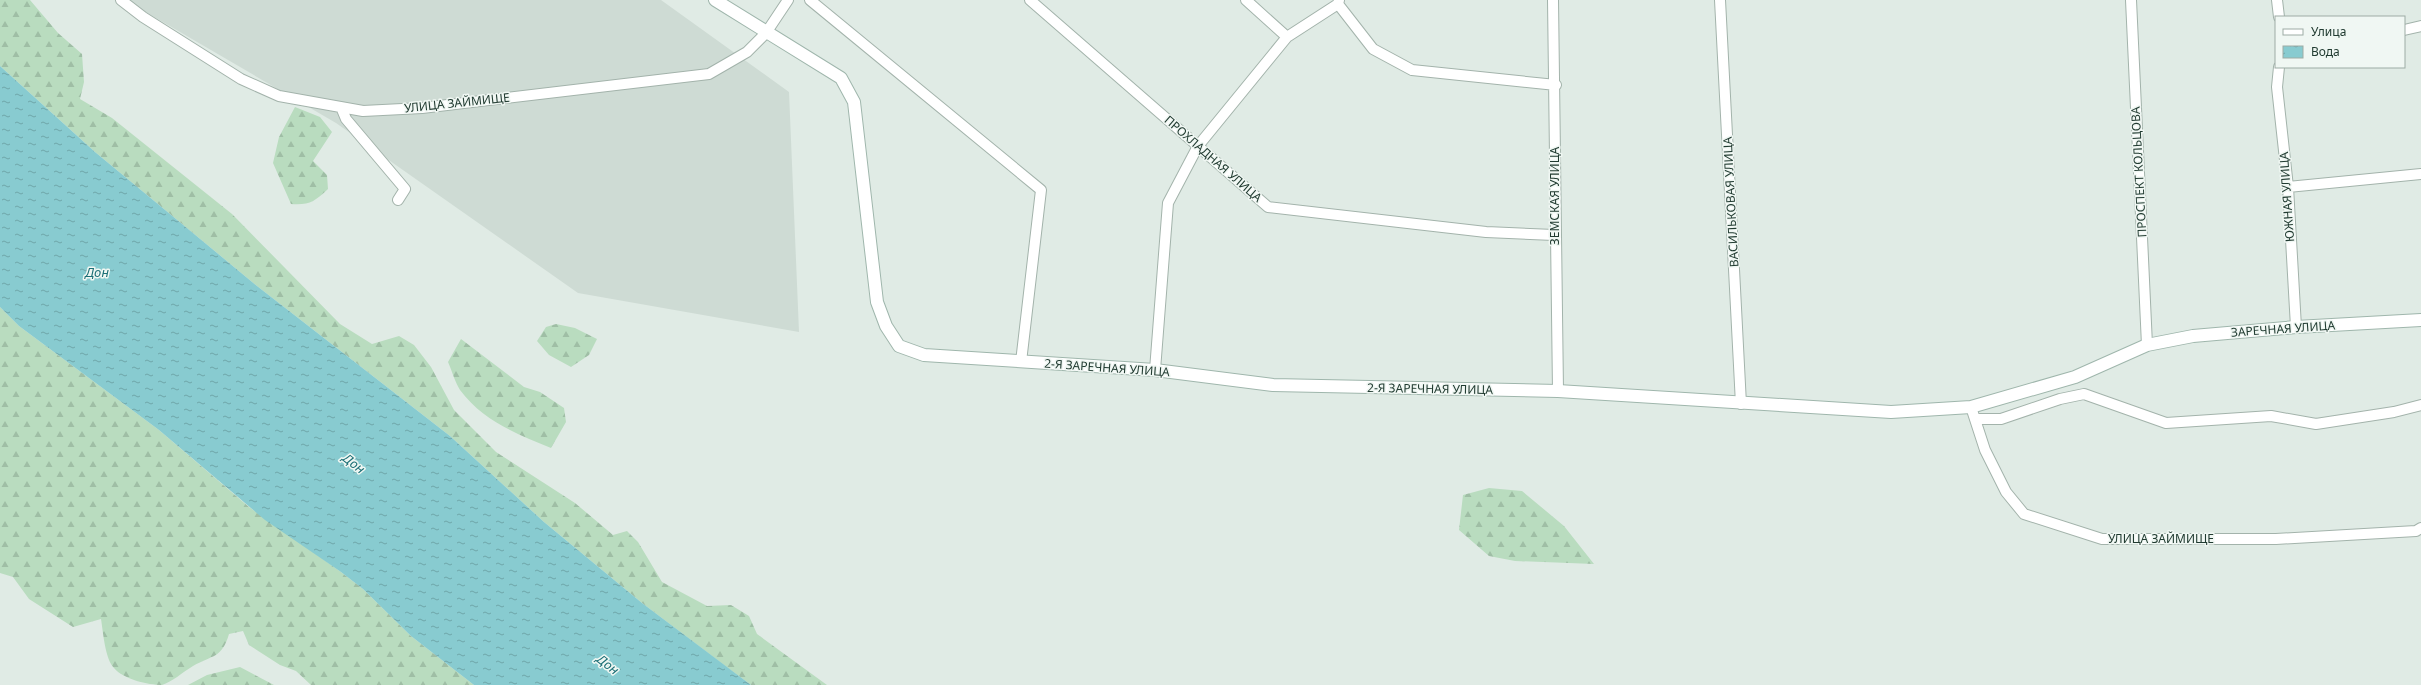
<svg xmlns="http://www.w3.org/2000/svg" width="2421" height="685" font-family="'Noto Sans',sans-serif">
	<defs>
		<pattern id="forest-firs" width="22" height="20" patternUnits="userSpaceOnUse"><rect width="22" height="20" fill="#b9dcbf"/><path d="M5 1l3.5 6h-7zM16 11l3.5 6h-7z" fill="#9fbea5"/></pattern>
		<pattern id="water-ripples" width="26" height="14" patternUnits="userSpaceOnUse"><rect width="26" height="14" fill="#88cbd0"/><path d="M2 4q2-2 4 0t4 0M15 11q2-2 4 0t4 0" fill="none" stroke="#6fa6a9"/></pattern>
	</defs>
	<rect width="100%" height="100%" fill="#e0ebe5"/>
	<path fill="#cedbd4" d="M125,0H661L789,92L799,332L578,293L336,123Z"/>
	<path fill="url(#forest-firs)" d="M0,0H30L58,33L82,54L84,82L80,99L112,118L232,214L340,324L372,344L399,336L414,345L431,367L454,410L496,452L575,503L613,535L627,531L638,542L662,582L707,606L731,605L749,616L757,634L827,685H751L724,665L642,603L544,522L450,436L257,286L95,152L0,66Z
		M295,107L320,117L332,132L313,161L327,175L328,189C314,202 310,205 291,204L273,163L279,137Z
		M0,307L19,326L159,430L249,507L341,572L363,589L411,636L474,685H311L296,671L280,665L249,645L243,631L229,634C222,658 213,655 193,666C183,672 172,682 162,685C148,685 123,679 114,668C105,659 103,631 101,619L73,627L29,599L13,577L0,573Z
		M556,324L575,328L597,339L589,355L571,367L549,355L537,341L546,327Z
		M461,339L524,387L540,392L564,408L566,422L551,448C517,434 483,421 460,390C455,382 452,371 448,362Z
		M1489,488L1522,491L1564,526L1594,564L1515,561L1489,556L1459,530L1463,495Z
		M240,667L274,685H188L207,675Z"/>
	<path fill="url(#water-ripples)" d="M0,66L95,152L257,286L450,436L544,522L642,603L751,685H474L411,636L363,589L341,572L265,520L159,430L19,326L0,307Z"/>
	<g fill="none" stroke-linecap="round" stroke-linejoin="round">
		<g stroke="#a3b3ab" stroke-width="12">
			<path id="street" d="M121,0L143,17L241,79L279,96L363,111L422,108L709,74L747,52L766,33L788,0
				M810,0L1041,190L1021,362
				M1030,0L1268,207L1486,232L1554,235
				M1246,0L1287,37
				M1553,0L1558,391
				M1720,0L1741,404
				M2131,0L2147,345
				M2277,0L2279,17
				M1338,4L1373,49L1412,70L1556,85
				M2404,30L2421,26
				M2279,67L2277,87L2288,187L2296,327
				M341,107L346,119L405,189L398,200
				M2288,187L2421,174
				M1155,370L1168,203L1198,146L1287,37L1338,4L1339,0
				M1971,407L1985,450L2006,492L2024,514L2102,539H2276L2416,531L2421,528
				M1975,419H2001L2060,399L2084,394L2166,423L2271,416L2316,424L2394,412L2421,405"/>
		</g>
		<g stroke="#9fb6ac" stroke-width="14">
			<path id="secondary" d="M715,0L841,78L854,102L877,302L886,326L899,346L924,355L1155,370L1273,385L1558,391L1891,412L1971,407L2075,377L2147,345L2193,336L2296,327L2421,320"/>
		</g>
		<use href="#street" stroke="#fff" stroke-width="10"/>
		<use href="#secondary" stroke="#fff" stroke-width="12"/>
	</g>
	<g text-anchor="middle" stroke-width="3" stroke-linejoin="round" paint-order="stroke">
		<g font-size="12" fill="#213b31" stroke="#f0f7f3">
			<text transform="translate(457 103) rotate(-6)" y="4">УЛИЦА ЗАЙМИЩЕ</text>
			<text transform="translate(1213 159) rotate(41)" y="4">ПРОХЛАДНАЯ УЛИЦА</text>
			<text transform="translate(2139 172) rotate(-93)" y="4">ПРОСПЕКТ КОЛЬЦОВА</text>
			<text transform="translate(1555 196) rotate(-90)" y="4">ЗЕМСКАЯ УЛИЦА</text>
			<text transform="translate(2287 197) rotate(-94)" y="4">ЮЖНАЯ УЛИЦА</text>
			<text transform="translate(1731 202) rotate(-93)" y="4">ВАСИЛЬКОВАЯ УЛИЦА</text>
			<text transform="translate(2283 329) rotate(-4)" y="4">ЗАРЕЧНАЯ УЛИЦА</text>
			<text transform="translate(1107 368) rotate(4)" y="4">2-Я ЗАРЕЧНАЯ УЛИЦА</text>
			<text transform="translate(1430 389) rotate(1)" y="4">2-Я ЗАРЕЧНАЯ УЛИЦА</text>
			<text x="2161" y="543">УЛИЦА ЗАЙМИЩЕ</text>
		</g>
		<g font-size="13" font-style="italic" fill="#1c6f76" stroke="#f0f7f3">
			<text x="97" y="277">Дон</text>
			<text transform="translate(354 463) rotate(38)" y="5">Дон</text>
			<text transform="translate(608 664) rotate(38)" y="5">Дон</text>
		</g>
	</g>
	<rect x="2275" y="16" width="130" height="52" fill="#f0f7f3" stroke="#9daca5"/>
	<rect x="2283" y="29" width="20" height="6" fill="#ffffff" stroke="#9daca5"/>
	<text x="2311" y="36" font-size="12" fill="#213b31">Улица</text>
	<rect x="2283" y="46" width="20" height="12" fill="url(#water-ripples)" stroke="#9daca5"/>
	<text x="2311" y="56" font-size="12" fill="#213b31">Вода</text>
</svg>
